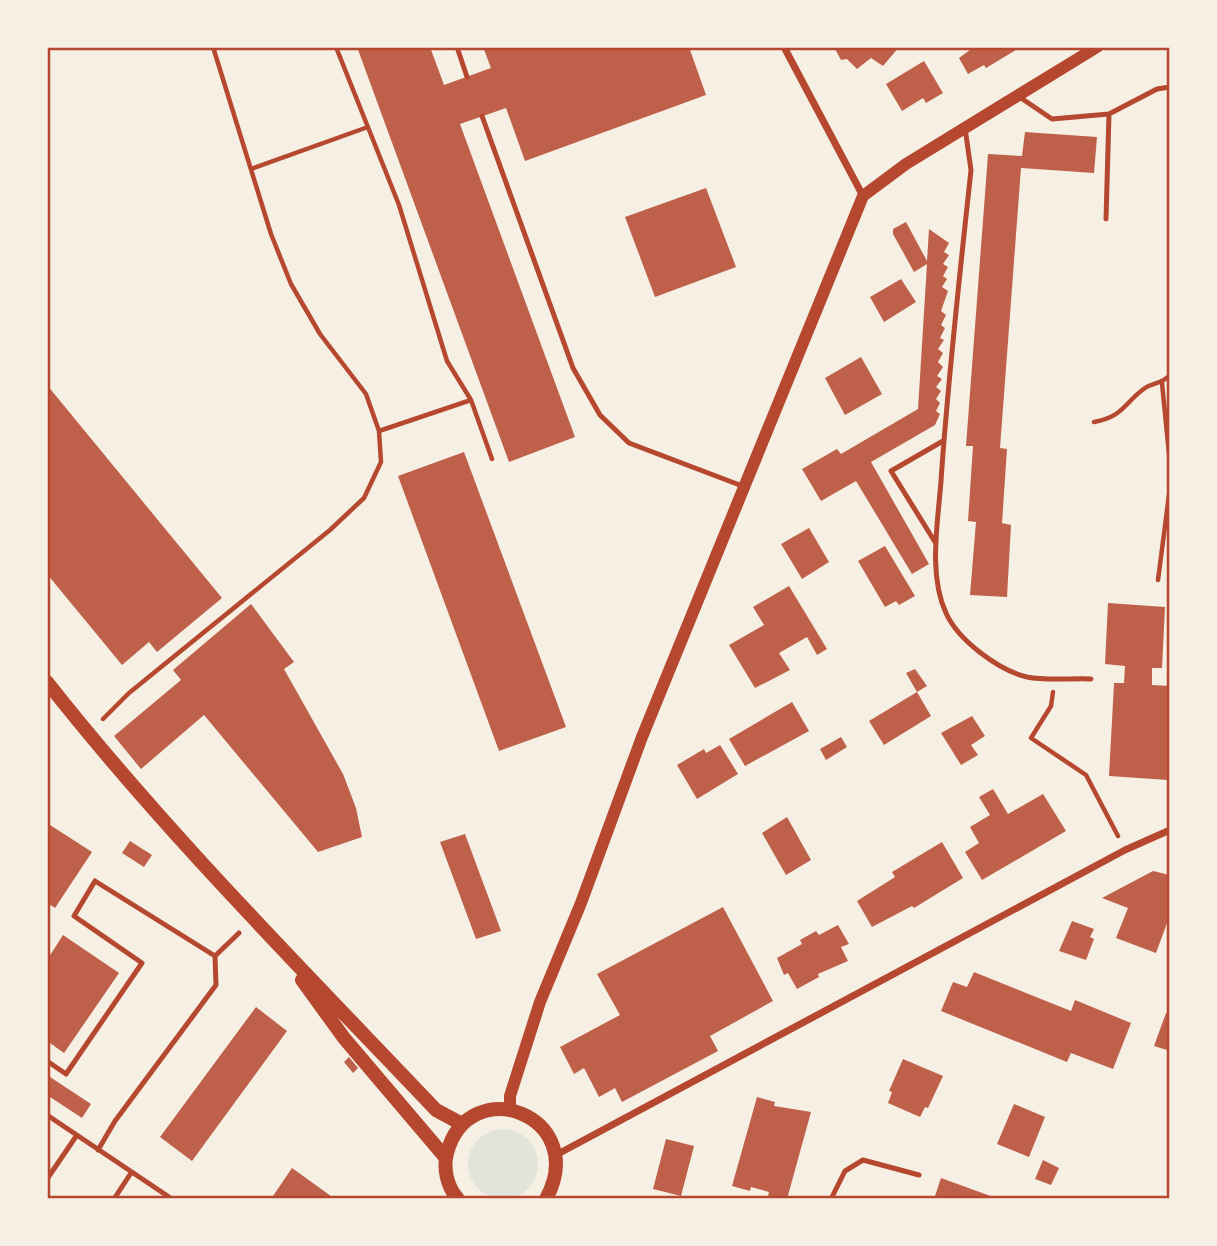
<svg xmlns="http://www.w3.org/2000/svg" width="1217" height="1246" font-family="'Nunito Sans',sans-serif">
	<rect width="100%" height="100%" fill="#f6efe4"/>
	<path fill="#e2e4dc" d="M468 1164a35 35 0 1 1 70 0a35 35 0 1 1-70 0Z"/>
	<path fill="#bf614a" d="M357,47H430L444,85L491,68L483,47H689L706,95L525,161L506,108L460,124L575,437L509,462Z
		M834,47H899L883,66L871,58L857,69L847,59L841,60Z
		M974,47H1021L986,68L984,65L968,74L959,58Z
		M924,61L943,93L926,103L923,98L902,111L886,84Z
		M1025,132L1097,137L1094,173L1021,168L1000,448L1007,449L1002,523L1011,525L1007,597L970,595L976,522L968,521L973,446H966L988,154L1022,156Z
		M706,188L736,267L655,297L625,217Z
		M906,222L927,261L929,229L949,243L944,252L949,255L943,264L948,267L943,276L947,279L942,287L948,291L941,311L946,315L941,325L945,328L940,338L944,340L938,349L943,353L938,362L943,367L937,376L942,379L936,387L941,391L936,399L940,403L936,411L940,414L935,425L871,462L929,564L912,574L856,481L821,501L802,469L837,449L841,454L918,409L927,264L914,272L893,234V229Z
		M901,279L916,302L884,322L870,297Z
		M861,357L882,394L845,415L825,378Z
		M47,385L222,598L157,652L149,642L122,665L47,574Z
		M464,452L566,727L499,751L398,476Z
		M809,528L829,562L802,579L781,544Z
		M885,546L915,596L899,605L896,601L885,607L858,561Z
		M789,586L827,649L817,655L807,637L779,653L790,670L755,688L729,645L764,625L753,607Z
		M1108,603L1165,607L1162,668H1152V685L1170,686L1168,780L1109,776L1114,683H1124L1125,666L1105,664Z
		M251,604L294,662L284,669L343,774L356,808L362,837L318,852L204,715L141,769L114,736L181,680L173,670Z
		M915,669L927,686L917,692L906,673Z
		M917,692L931,716L884,745L869,721Z
		M792,702L809,731L745,766L729,739Z
		M972,716L985,736L971,745L978,755L961,765L941,733Z
		M841,737L847,747L826,760L820,749Z
		M720,745L738,774L697,799L677,765L704,749L706,753Z
		M993,789L1008,814L1043,794L1066,831L982,880L965,852L979,843L970,827L990,815L979,797Z
		M787,817L811,860L786,875L762,833Z
		M47,823L92,852L55,908L47,903Z
		M465,834L501,931L476,939L440,842Z
		M130,841L152,855L144,867L122,853Z
		M942,842L963,878L914,908L912,906L872,927L857,901L895,877L892,872Z
		M1153,871L1170,875V924L1167,923L1156,953L1116,938L1128,908L1102,898Z
		M723,907L773,1001L710,1036L718,1051L622,1102L615,1088L599,1097L584,1068L574,1074L560,1047L620,1015L597,974Z
		M1072,921L1094,929L1090,937L1094,939L1086,960L1059,951Z
		M838,925L849,944L841,947L848,961L818,974L819,977L797,989L788,973L784,975L777,958L802,944L800,940L816,931L819,935Z
		M63,935L119,973L64,1053L47,1041V960Z
		M974,972L1071,1011L1075,1000L1131,1023L1113,1069L1071,1053L1067,1062L941,1011L953,982L967,987Z
		M256,1007L287,1031L192,1161L160,1137Z
		M1166,1013L1170,1014V1051L1154,1046Z
		M349,1057L358,1068L353,1073L344,1062Z
		M903,1059L943,1076L928,1108L925,1107L920,1117L888,1103L892,1092L889,1091Z
		M47,1075L91,1104L82,1118L47,1095Z
		M757,1097L775,1102L774,1106L811,1112L787,1199L768,1196L769,1192L751,1187L750,1191L732,1186Z
		M1014,1104L1045,1117L1029,1157L997,1144Z
		M666,1139L694,1146L681,1196L653,1189Z
		M1043,1160L1059,1168L1051,1185L1035,1179Z
		M292,1168L335,1199H271Z
		M941,1178L996,1198V1199H934Z"/>
	<g fill="none" stroke-linecap="round" stroke-linejoin="round">
		<path stroke="#b5482f" stroke-width="4.5" d="M336,47L399,205L447,361L471,400L492,459
			M251,169L368,127
			M1162,383L1170,464
			M1094,422C1123,417 1124,403 1145,388C1154,382 1162,384 1170,375
			M379,431L471,400
			M1170,487L1165,526L1170,527
			M1158,580L1165,526
			M1053,692L1051,706L1031,738L1086,775L1118,836
			M103,719L129,693L330,530L364,498L381,462L379,431L366,394L320,334L291,284L271,234L213,47"/>
		<path stroke="#b5482f" stroke-width="5" d="M457,47L467,77
			M1018,96L1052,119L1109,114L1157,89L1170,87
			M482,116L573,368L600,415L629,443L745,487
			M965,128L971,170C960,273 948,377 941,481C938,522 928,574 946,613C958,640 998,670 1027,677C1047,681 1071,678 1091,679
			M1106,219L1109,114
			M935,542L891,471L943,441
			M47,1061L66,1074L142,963L74,916L95,881L215,956
			M47,1115L172,1199
			M98,1150L115,1121L216,985L215,956L239,933
			M47,1179L77,1135
			M114,1199L131,1173
			M831,1199L845,1171L863,1160L919,1175"/>
		<path stroke="#b5482f" stroke-width="7" d="M784,47L863,196
			M556,1155L1125,850L1170,830"/>
		<path stroke="#b5482f" stroke-width="12" d="M510,1109V1096L540,1002L581,903L642,737L863,196L906,164L1097,47"/>
		<path stroke="#b5482f" stroke-width="14" d="M47,682C166,833 304,971 436,1110L462,1124
			M302,980L344,1038L445,1157
			M458,1199C447,1187 443,1168 447,1153C469,1070 591,1116 546,1199"/>
	</g>
	<rect width="1217" height="1246" fill="none" stroke="#f6efe4" stroke-width="98"/>
	<rect x="49" y="49" width="1119" height="1148" fill="none" stroke="#b5482f" stroke-width="2.5"/>
</svg>
